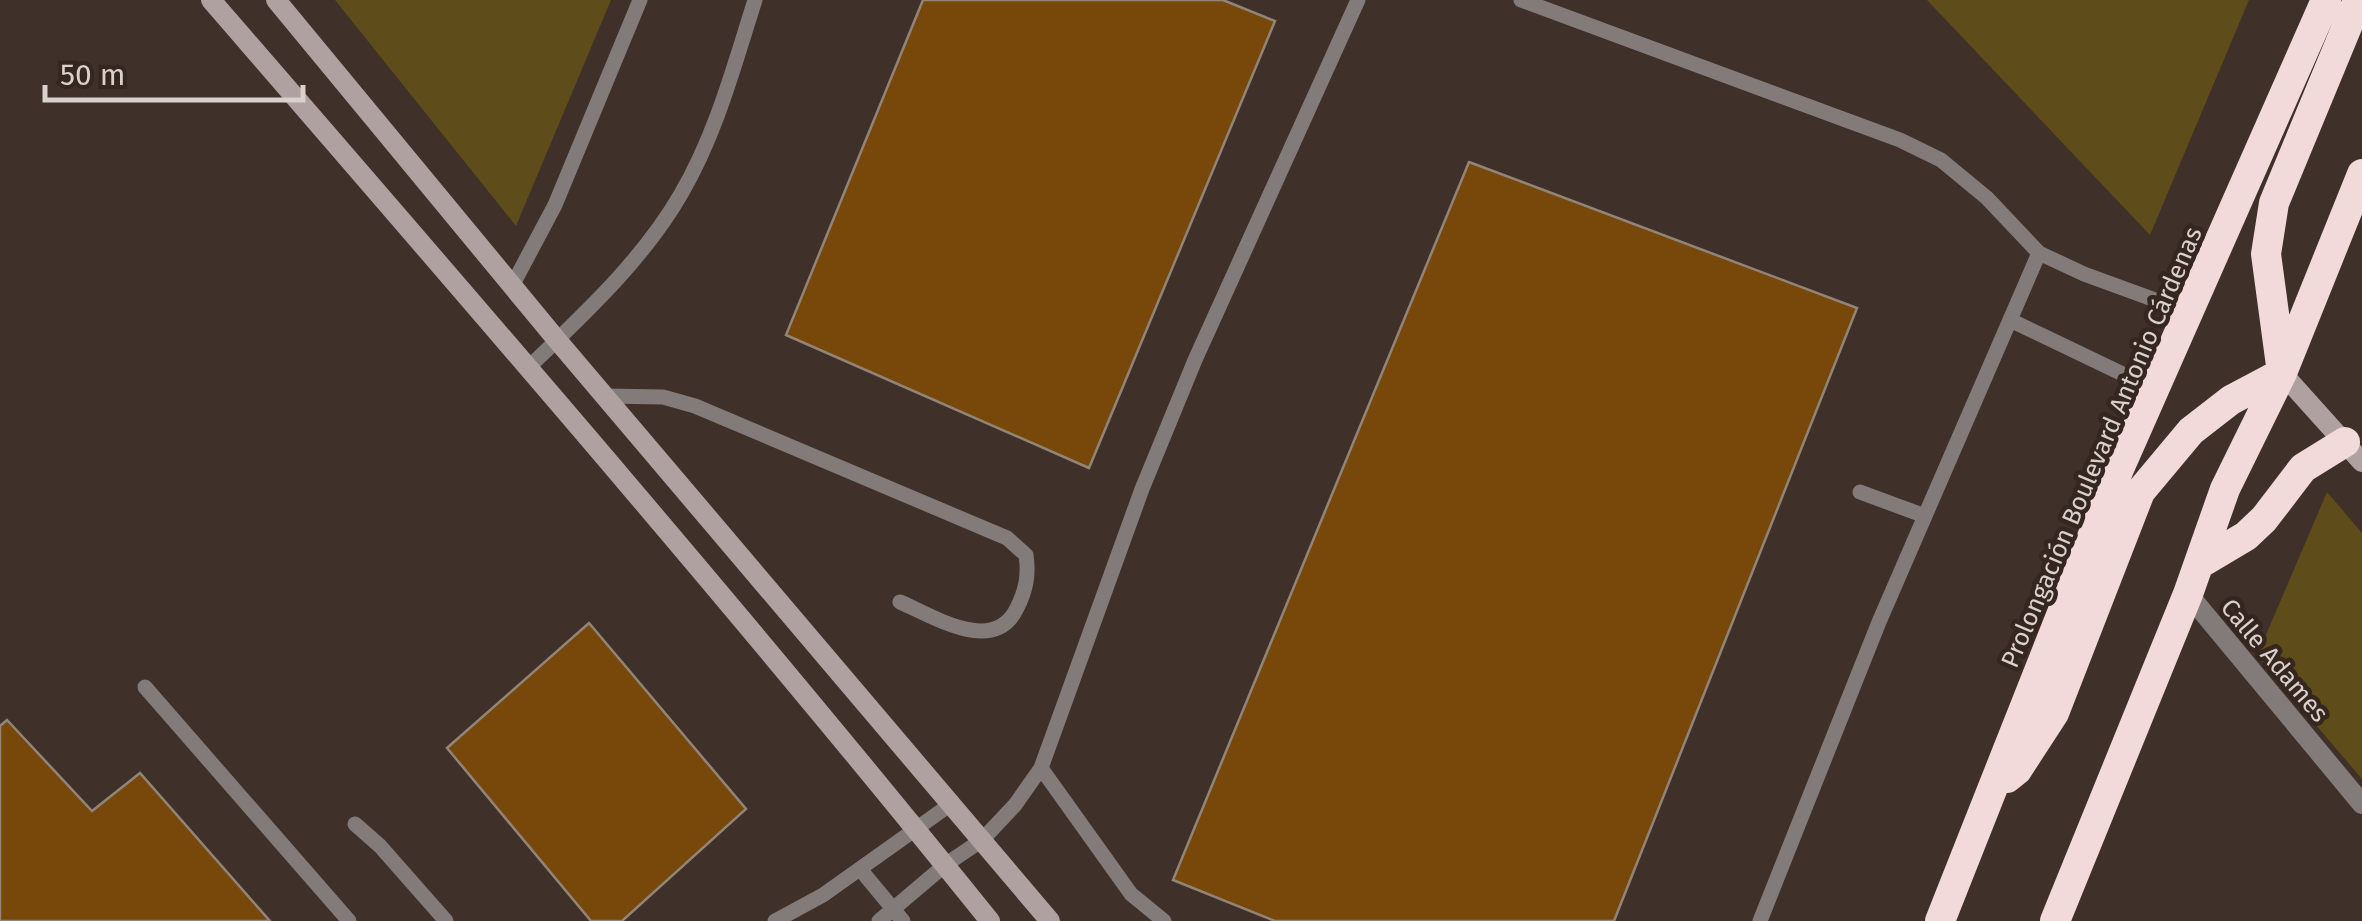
<svg xmlns="http://www.w3.org/2000/svg" width="2362" height="921" font-family="'Fira Sans',sans-serif">
	<rect width="100%" height="100%" fill="#3f302a"/>
	<path fill="#5e4c1a" d="M335,0H611L516,226Z
		M1927,0H2249L2150,235Z
		M2327,492L2362,533V779L2257,656Z"/>
	<path fill="#77480a" stroke="#928578" stroke-width="2.5" d="M923,0H1223L1275,21L1089,468L786,335Z
		M1469,162L1857,308L1614,921H1275L1173,880Z
		M589,623L746,809L622,921H591L447,748Z
		M7,720L92,811L140,773L270,921H0V726Z"/>
	<g fill="none" stroke-linecap="round" stroke-linejoin="round">
		<path stroke="#837a7a" stroke-width="15" d="M1521,0L1900,140L1941,160L1987,198L2039,253L2084,274L2188,312
			M512,286L555,205L640,0
			M2010,320L2154,389
			M529,367C583,315 643,260 681,194C716,134 734,66 755,0
			M605,396L663,397L695,406L1007,538L1026,555C1029,575 1026,590 1017,608C994,656 933,616 900,602
			M1860,492L1925,516
			M145,687L349,921
			M1041,768L1131,894L1164,921
			M355,824L380,846L446,921
			M860,869L903,921
			M775,921L823,895L951,804
			M879,921L945,865L982,840L1015,805L1041,768L1142,489L1195,360L1358,0
			M1760,921L1879,622L2039,253"/>
		<path stroke="#837a7a" stroke-width="20" d="M2188,594L2362,804"/>
		<path stroke="#afa1a0" stroke-width="20" d="M211,0C474,304 738,608 990,921
			M276,0L557,340L1050,921
			M2282,373L2362,462"/>
		<path stroke="#f1dad9" stroke-width="30" d="M2199,564L2246,536L2264,519L2303,468L2345,442
			M2007,778L2017,770L2054,713L2140,492L2191,431L2231,400L2282,373L2266,254L2274,203L2358,0
			M1940,921L2119,469L2326,0
			M2055,921L2188,594L2225,489L2282,373L2362,174"/>
	</g>
	<g text-anchor="middle" stroke-width="9" stroke-linejoin="round" paint-order="stroke">
		<g font-size="25" fill="#dad0cc" stroke="#352620">
			<text transform="translate(2101 447) rotate(-67)" y="9">Prolongación Boulevard Antonio Cárdenas</text>
			<text transform="translate(2275 660) rotate(50)" y="9">Calle Adames</text>
		</g>
	</g>
	<path d="M45 85v15h258v-15" fill="none" stroke="#dad0cc" stroke-width="5"/>
	<text x="60" y="85" font-size="30" fill="#dad0cc" stroke="#352620" stroke-width="8" paint-order="stroke">50 m</text>
</svg>
